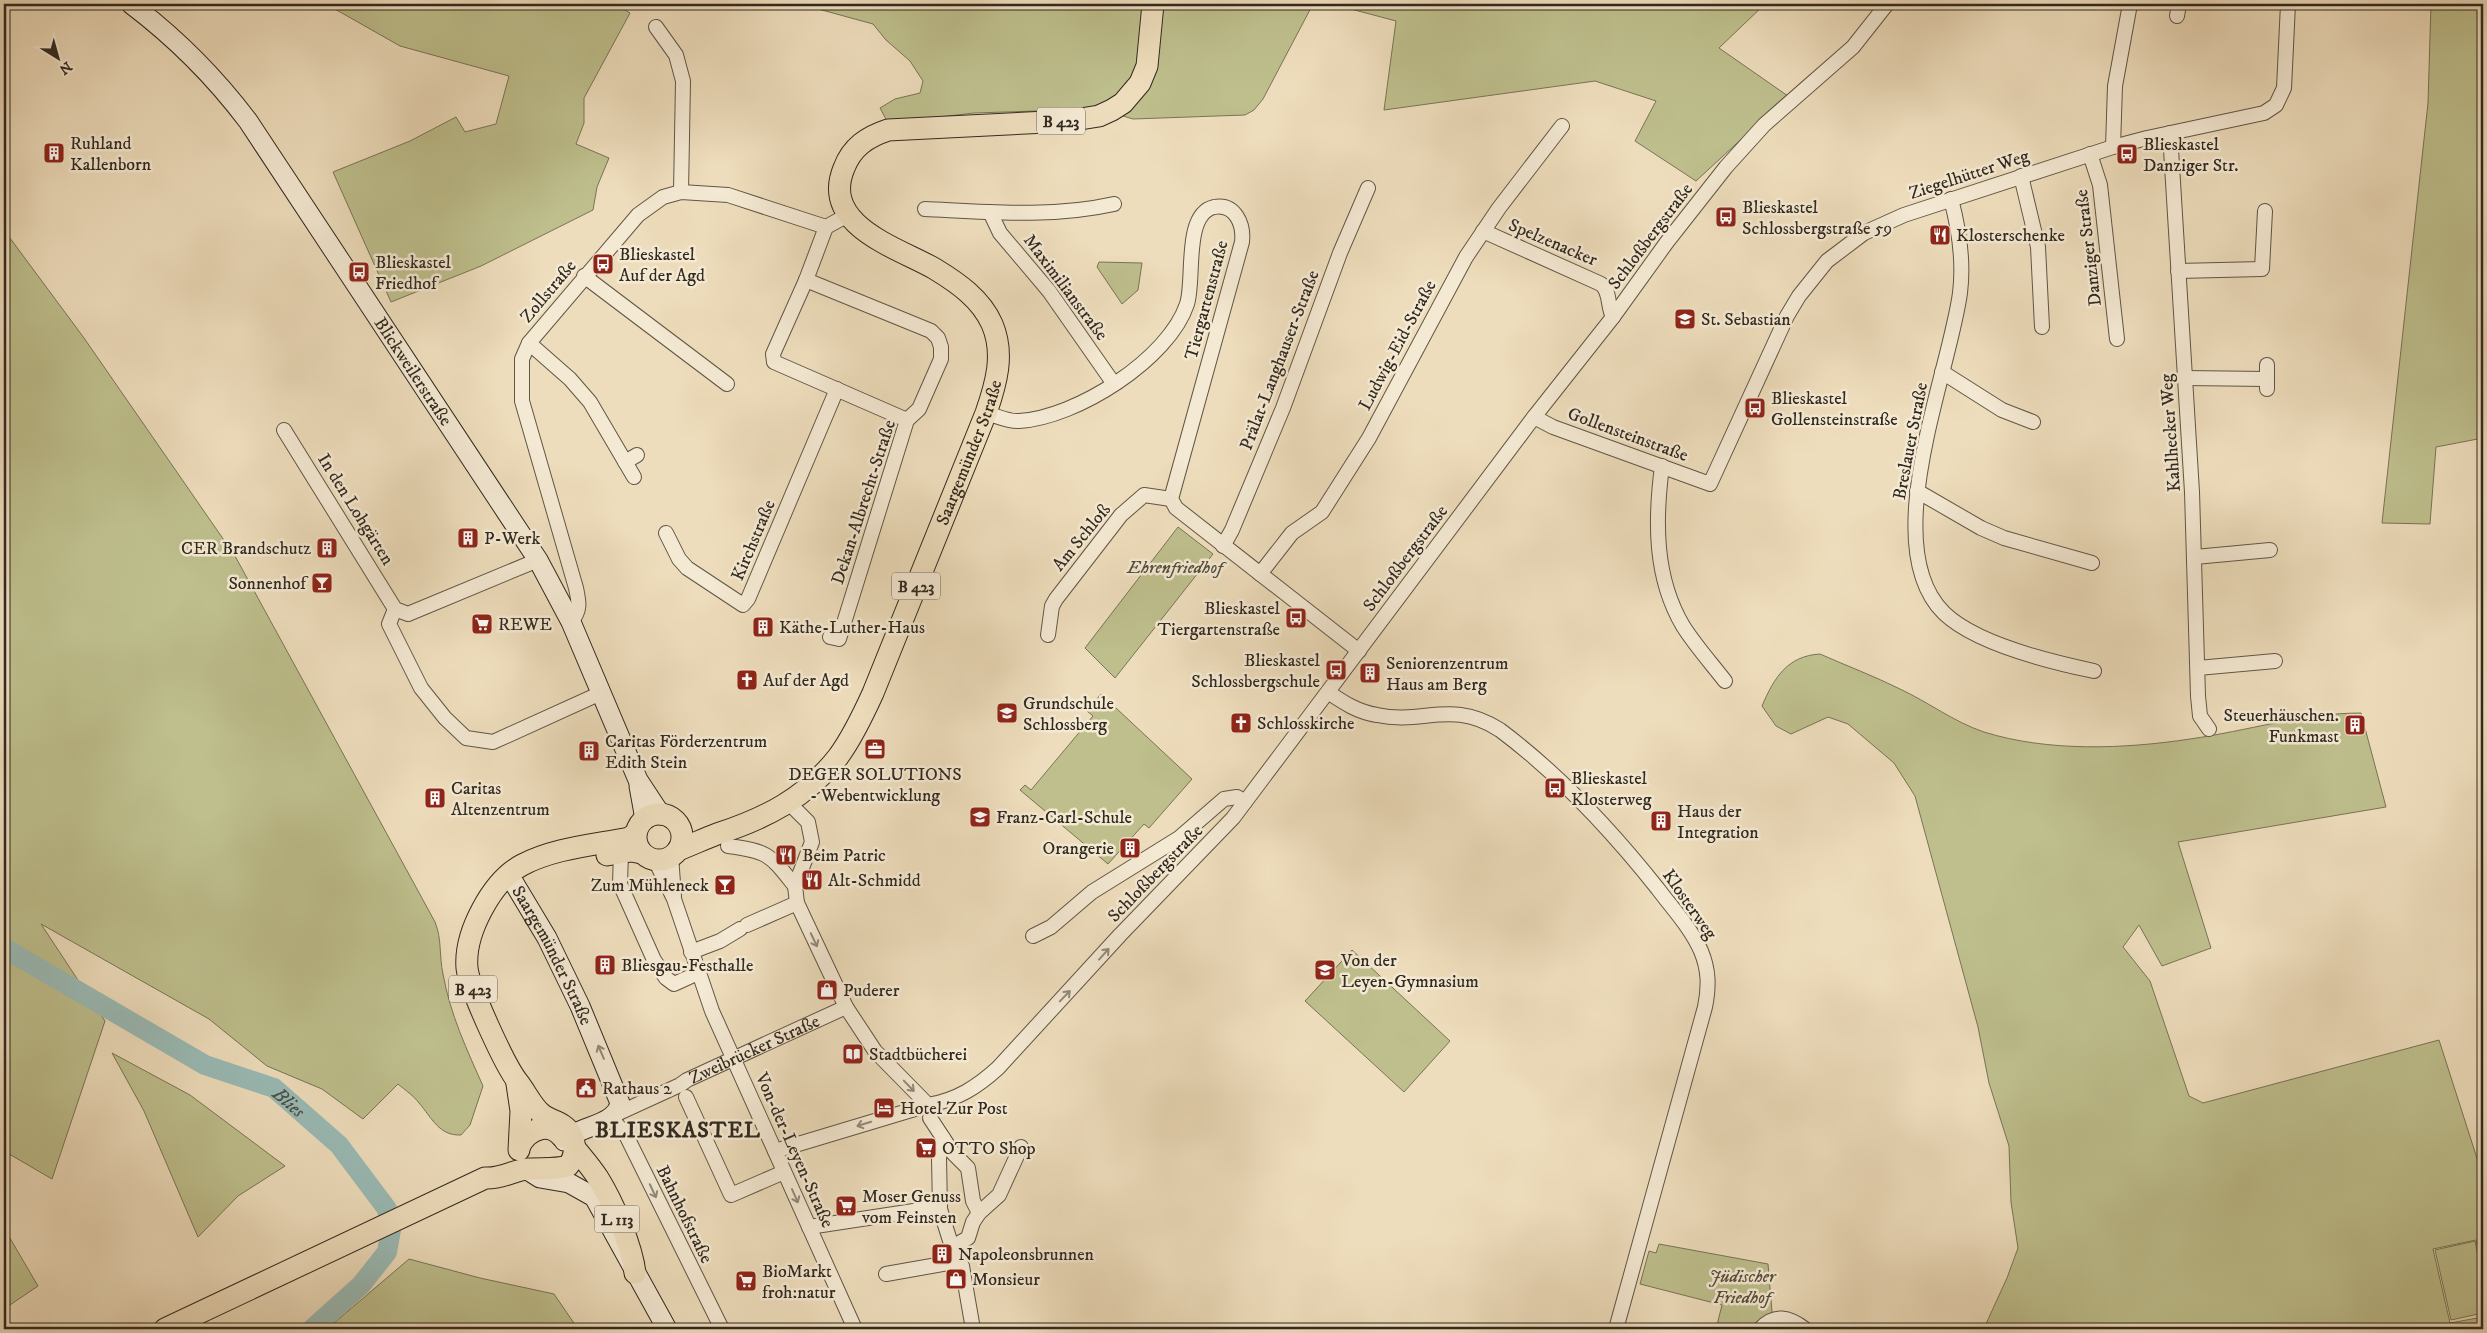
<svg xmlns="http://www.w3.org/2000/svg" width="2487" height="1333" font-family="'IM FELL DW Pica',serif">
	<rect width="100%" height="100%" fill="#eeddbc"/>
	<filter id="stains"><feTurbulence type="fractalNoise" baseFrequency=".004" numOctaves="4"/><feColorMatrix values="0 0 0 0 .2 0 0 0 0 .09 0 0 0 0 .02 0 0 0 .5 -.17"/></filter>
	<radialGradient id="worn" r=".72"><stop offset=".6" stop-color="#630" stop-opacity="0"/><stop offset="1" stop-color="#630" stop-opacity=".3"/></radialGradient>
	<path fill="#bebf8d" stroke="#787456" d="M326,4H615L630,13L584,98V123L576,144L609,158L597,187L593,210L481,266L391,302L333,172L410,141L456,117L465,132L496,124L509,76L400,46Z
		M800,4H1313L1263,99L1254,110L1245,115L1133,119L1100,109L974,113L888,123L880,108L895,99L920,93L923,81L910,61L886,40L873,24Z
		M1332,4H1765L1719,48L1788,96L1696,181L1635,141L1656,101L1595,81L1384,110L1396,21Z
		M2431,4H2483V438L2436,447L2430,524L2382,523L2428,103Z
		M4,230L84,338L235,556L435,922C442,939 439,956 443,974C450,1014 467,1050 483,1086L470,1125L461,1135C439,1136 432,1118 419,1103C414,1096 405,1090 398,1084L363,1119L322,1089L267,1066L209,1019L41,924L105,1021L52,1179L4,1151Z
		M1099,262L1142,263L1138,290L1122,304L1097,267Z
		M1178,527L1213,554L1115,678L1085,648Z
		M1820,654C1847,666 1874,676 1900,689C1928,702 1954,722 1984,732C2048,752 2124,749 2190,739C2247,731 2303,713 2361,713L2386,807L2178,842L2211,948L2162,966L2139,925L2123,947L2150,981L2189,1096L2203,1103L2439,1040L2483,1177V1275L2476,1240L2433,1249L2450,1323L2483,1317V1328L1986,1329L1985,1326L2007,1278L2018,1248L2011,1202L2009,1146L1989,1083L1978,1027L1915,796L1894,763L1848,724L1828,717L1791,734L1776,726L1762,706C1774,678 1787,656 1820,654Z
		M1101,694L1192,779L1149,828L1144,824L1108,864L1020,790L1025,785L1031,790L1093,716L1087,711Z
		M1352,950L1450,1041L1404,1092L1305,1001Z
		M112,1053L190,1095L285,1166L238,1196L198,1237L144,1111Z
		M4,1228L38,1286L4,1309Z
		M2475,1241L2483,1279V1313L2451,1320L2435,1250Z
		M1659,1244L1768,1264L1772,1312L1755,1329H1716L1722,1305L1640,1284L1649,1251L1656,1253Z
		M409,1259L480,1278L554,1294L578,1329H327Z"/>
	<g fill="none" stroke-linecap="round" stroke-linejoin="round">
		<path stroke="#9abbb6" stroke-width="20" id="s1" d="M4,948L205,1065L274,1088L339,1145L387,1209L391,1230L387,1252L361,1285L312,1329"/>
		<g stroke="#605646" stroke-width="16">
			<g id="street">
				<path d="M2177,16L2179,4"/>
				<path d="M656,27L676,55L683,81L681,192"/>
				<path d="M2170,133L2192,492L2198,696L2200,716L2209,729"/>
				<path d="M2113,147L2115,86L2130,4"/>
				<path d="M2090,154L2100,185L2117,339"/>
				<path d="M2021,176L2038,247L2042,327"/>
				<path d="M1951,199C1959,229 1964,261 1960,293C1949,375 1876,546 1944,613C1976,644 2051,662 2094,671"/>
				<path d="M925,209C988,212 1052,218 1114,204"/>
				<path d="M990,212L1000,233L1049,291L1114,384"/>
				<path d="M826,227L806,280L773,354L774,362L907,420"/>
				<path d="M1483,231L1601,284C1611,292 1607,306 1613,317"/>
				<path d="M2178,271L2262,269L2265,211"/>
				<path d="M584,276L727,384"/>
				<path d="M806,280L931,331L938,338L941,347V359L919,409L907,420L839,639L830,637"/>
				<path d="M529,343L570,379L590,402L634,477"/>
				<path d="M2267,365V389"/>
				<path d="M1942,372L2002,410L2033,422"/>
				<path d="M2185,378L2267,379"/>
				<path d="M986,413C997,416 1009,422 1019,421C1076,418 1169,359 1187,304C1195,280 1183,214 1214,207C1235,203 1244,224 1242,242L1171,499L1176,508L1359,651"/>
				<path d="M1534,417L1553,427L1710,484L1787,316L1799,296L1827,261L1864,233L1904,215L2113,147L2147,138L2264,113L2276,105L2284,88L2288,4"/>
				<path d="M284,430L395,609L408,614L538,560"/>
				<path d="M625,462L637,455"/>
				<path d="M1662,466C1655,520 1654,577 1683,626C1695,645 1711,663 1725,681"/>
				<path d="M1917,491L1981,528L2004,538L2092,563"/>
				<path d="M666,533L679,559L687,568L743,605L748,599L837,389"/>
				<path d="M1223,546L1232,530L1283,408L1340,253L1368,188"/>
				<path d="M2195,557L2270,550"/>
				<path d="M1260,574L1292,533L1322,512L1369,438L1466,257L1499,208L1562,126"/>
				<path d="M395,609L389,624L421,688L445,718L466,738L493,742L601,693"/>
				<path d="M571,622C581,610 579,602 576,588L522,401V359L529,343L638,215L663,197L681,192L728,195L826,227L848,215"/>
				<path d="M1048,635L1052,606L1056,599L1121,515L1144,495L1171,499"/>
				<path d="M2198,668L2275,661"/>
				<path d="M1328,692C1344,703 1358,712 1377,715C1424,725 1452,699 1500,730C1560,775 1612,831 1658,889C1673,909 1691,928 1701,951C1709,970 1709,987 1705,1007L1616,1329"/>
				<path d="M789,803L808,822L812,842L795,886L797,903L846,1007L875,1051L928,1105"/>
				<path d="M728,846C769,851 770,855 795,886"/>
				<path d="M621,852L620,884L654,960L666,978L674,984L698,973"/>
				<path d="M671,856L674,896"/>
				<path d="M655,860L674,899L712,1011L855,1329"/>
				<path d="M747,925L797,903"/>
				<path d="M1033,936L1051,927L1092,892L1179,838L1224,799L1237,797L1245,802"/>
				<path d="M691,952L720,941L740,929"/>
				<path d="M686,1097L731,1195L784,1172"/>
				<path d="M930,1118L953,1153L968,1168L973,1201L979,1213"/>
				<path d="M943,1138L939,1158L940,1209L952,1247L962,1266L973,1329"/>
				<path d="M775,1151L928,1105C957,1100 977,1087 998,1068L1120,935L1233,818L1534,417L1613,317L1667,242L1726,167L1764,125L1853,47L1887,4"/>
				<path d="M809,1227L940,1207"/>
				<path d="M952,1247L968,1238L973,1222L979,1213L999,1195L1021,1147"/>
				<path d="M886,1274L960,1261"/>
				<path id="s2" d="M722,1329L626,1135L610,1117L680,1085L687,1080L846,1007"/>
				<path d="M1760,1329C1775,1313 1789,1317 1805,1329"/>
			</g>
		</g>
		<g stroke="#31291f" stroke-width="21">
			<g id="secondary">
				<path id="s3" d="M131,4C176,38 214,76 248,121L538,560L571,622L638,780L661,815"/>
				<path d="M639,786L645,819"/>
				<path id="s4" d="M514,883L547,938L580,1006L620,1103C616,1126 579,1125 564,1141"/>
				<path d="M532,1173L540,1178L569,1183L594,1197L667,1329"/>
			</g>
		</g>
		<g stroke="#31291f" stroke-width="23">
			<g id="primary">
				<circle cx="659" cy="837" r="23"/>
				<path id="s5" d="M678,850C691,845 704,839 717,834C764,819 806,798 838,757C852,738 863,715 873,693L986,413C996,384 1005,354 992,324C981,299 958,283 935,269C899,248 820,226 844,168C852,147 867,137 888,130L1068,121L1099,116L1112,110L1123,103L1140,83L1147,66L1153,4"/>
				<path d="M607,855L631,851L642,853"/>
				<path d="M517,1084L521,1111L519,1150"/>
				<path d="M520,1145C529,1129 549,1121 562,1137"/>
				<path d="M574,1147C582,1157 591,1167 598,1178C613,1202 632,1246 635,1273"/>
				<path d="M165,1329L485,1178C503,1179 513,1170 528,1169C542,1168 555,1170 568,1166C576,1157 576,1144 571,1134C564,1122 553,1122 543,1115C533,1108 526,1092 518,1082C505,1066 469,987 467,968C464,933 492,881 522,865C554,848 594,845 629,838L636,833"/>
			</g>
		</g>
		<use href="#street" stroke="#f4e9d3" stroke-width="14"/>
		<use href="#secondary" stroke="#f4e9d3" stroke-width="19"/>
		<use href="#primary" stroke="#eeddbc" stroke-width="21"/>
	</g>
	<defs><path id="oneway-shaft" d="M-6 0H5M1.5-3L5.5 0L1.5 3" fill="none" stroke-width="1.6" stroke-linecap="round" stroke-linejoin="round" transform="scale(1.25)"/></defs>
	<g stroke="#928979">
		<use href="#oneway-shaft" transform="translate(814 940) rotate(65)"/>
		<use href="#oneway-shaft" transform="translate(1104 954) rotate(-48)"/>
		<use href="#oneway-shaft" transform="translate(1065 996) rotate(-46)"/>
		<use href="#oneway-shaft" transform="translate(601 1052) rotate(-113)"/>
		<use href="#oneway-shaft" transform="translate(909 1086) rotate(46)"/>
		<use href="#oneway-shaft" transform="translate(864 1124) rotate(163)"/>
		<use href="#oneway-shaft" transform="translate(653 1191) rotate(65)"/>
		<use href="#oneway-shaft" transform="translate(795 1196) rotate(66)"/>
	</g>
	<defs>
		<g id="building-square" transform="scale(1.125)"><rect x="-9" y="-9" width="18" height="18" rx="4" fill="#8f2418" stroke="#f4e9d3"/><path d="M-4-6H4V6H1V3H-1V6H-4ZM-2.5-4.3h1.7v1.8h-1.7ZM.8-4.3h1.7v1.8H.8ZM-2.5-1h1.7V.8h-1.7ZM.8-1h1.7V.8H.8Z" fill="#fff"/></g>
		<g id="bus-square" transform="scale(1.125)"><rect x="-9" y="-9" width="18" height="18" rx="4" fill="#8f2418" stroke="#f4e9d3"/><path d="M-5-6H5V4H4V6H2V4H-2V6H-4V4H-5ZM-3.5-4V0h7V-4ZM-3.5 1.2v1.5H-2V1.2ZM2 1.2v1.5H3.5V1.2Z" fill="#fff"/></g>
		<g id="restaurant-square" transform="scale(1.125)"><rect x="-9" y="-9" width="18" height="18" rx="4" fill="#8f2418" stroke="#f4e9d3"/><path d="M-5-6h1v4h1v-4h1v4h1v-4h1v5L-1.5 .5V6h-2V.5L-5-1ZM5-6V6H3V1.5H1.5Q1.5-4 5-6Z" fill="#fff"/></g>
		<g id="school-square" transform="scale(1.125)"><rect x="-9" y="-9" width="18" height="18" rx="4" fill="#8f2418" stroke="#f4e9d3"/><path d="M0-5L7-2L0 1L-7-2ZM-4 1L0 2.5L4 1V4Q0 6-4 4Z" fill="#fff"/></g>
		<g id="bar-square" transform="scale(1.125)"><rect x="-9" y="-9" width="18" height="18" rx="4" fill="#8f2418" stroke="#f4e9d3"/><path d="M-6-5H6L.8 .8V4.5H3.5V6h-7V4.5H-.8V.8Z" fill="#fff"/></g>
		<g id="supermarket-square" transform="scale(1.125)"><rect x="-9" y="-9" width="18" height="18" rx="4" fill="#8f2418" stroke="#f4e9d3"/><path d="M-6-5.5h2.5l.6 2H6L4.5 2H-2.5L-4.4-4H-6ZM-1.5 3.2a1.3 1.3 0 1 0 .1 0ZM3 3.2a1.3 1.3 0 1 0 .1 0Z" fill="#fff"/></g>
		<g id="church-square" transform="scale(1.125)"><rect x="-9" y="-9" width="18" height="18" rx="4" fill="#8f2418" stroke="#f4e9d3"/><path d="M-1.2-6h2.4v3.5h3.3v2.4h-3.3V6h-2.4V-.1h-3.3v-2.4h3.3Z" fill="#fff"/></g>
		<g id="office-square" transform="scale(1.125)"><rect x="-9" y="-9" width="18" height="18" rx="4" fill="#8f2418" stroke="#f4e9d3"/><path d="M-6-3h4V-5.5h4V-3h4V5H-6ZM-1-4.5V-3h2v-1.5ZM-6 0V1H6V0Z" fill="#fff"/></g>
		<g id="shop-square" transform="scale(1.125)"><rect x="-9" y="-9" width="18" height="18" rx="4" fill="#8f2418" stroke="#f4e9d3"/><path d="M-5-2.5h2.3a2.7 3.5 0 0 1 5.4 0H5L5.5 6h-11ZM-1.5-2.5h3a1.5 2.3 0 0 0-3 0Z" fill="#fff"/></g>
		<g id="library-square" transform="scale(1.125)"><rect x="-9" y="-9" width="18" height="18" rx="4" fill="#8f2418" stroke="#f4e9d3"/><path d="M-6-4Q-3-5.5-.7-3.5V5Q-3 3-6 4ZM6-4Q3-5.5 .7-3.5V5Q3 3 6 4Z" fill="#fff"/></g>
		<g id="civic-square" transform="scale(1.125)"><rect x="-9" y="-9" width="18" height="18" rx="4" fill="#8f2418" stroke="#f4e9d3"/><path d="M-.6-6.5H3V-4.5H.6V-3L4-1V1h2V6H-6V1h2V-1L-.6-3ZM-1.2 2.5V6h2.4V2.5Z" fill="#fff"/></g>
		<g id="hotel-square" transform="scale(1.125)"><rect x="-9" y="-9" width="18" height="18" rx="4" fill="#8f2418" stroke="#f4e9d3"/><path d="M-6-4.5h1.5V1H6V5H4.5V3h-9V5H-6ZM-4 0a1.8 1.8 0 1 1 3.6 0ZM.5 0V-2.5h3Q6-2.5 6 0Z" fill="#fff"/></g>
	</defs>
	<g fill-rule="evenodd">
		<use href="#building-square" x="54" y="153"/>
		<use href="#bus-square" x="2127" y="154"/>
		<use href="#bus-square" x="1726" y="217"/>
		<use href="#restaurant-square" x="1940" y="235"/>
		<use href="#bus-square" x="603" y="264"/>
		<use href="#bus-square" x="359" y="272"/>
		<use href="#school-square" x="1685" y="319"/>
		<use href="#bus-square" x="1755" y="408"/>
		<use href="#building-square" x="468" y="538"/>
		<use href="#building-square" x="327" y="548"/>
		<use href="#bar-square" x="322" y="583"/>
		<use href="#bus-square" x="1296" y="618"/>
		<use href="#supermarket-square" x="482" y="624"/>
		<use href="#building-square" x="763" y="627"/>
		<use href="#bus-square" x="1336" y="670"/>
		<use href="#building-square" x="1370" y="673"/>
		<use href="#church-square" x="747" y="680"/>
		<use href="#school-square" x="1007" y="713"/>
		<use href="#church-square" x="1241" y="723"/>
		<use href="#building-square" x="2355" y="725"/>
		<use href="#office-square" x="875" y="749"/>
		<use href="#building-square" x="589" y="751"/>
		<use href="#bus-square" x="1555" y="788"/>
		<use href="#building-square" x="435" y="798"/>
		<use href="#school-square" x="980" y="817"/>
		<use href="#building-square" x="1661" y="821"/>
		<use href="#building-square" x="1130" y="848"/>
		<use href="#restaurant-square" x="786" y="855"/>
		<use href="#restaurant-square" x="812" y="880"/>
		<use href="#bar-square" x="725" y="885"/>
		<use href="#building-square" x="605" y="965"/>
		<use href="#school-square" x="1325" y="970"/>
		<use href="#shop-square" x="827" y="990"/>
		<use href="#library-square" x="853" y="1054"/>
		<use href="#civic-square" x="586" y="1088"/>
		<use href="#hotel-square" x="884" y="1108"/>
		<use href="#supermarket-square" x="926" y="1148"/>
		<use href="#supermarket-square" x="846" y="1206"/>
		<use href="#building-square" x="942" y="1254"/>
		<use href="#shop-square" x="956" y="1279"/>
		<use href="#supermarket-square" x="746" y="1281"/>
	</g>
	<g text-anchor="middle" stroke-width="5" stroke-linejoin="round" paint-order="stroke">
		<g fill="#f4e9d3" stroke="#6c6355" stroke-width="1">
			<rect x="1037" y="107.5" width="48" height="27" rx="4"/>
			<rect x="892" y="572.5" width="48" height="27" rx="4"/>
			<rect x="449" y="975.5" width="48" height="27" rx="4"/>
			<rect x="594.5" y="1205.5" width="45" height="27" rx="4"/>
		</g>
		<g font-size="16" font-weight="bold" fill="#31291f">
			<text x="1061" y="127">B 423</text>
			<text x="916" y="592">B 423</text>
			<text x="473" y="995">B 423</text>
			<text x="617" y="1225">L 113</text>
		</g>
		<g font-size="18" fill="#31291f" stroke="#f4e9d3" text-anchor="start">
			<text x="70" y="149">Ruhland<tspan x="70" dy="21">Kallenborn</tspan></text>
			<text x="2143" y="150">Blieskastel<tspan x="2143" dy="21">Danziger Str.</tspan></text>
			<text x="1742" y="213">Blieskastel<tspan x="1742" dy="21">Schlossbergstraße 59</tspan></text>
			<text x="1956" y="241">Klosterschenke</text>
			<text x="619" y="260">Blieskastel<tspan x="619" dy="21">Auf der Agd</tspan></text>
			<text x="375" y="268">Blieskastel<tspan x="375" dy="21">Friedhof</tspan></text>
			<text x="1701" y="325">St. Sebastian</text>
			<text x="1771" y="404">Blieskastel<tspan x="1771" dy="21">Gollensteinstraße</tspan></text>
			<text x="484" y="544">P-Werk</text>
			<text x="311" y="554" text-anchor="end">CER Brandschutz</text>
			<text x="306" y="589" text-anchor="end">Sonnenhof</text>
			<text x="1280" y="614" text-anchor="end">Blieskastel<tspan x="1280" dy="21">Tiergartenstraße</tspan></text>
			<text x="498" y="630">REWE</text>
			<text x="779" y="633">Käthe-Luther-Haus</text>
			<text x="1320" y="666" text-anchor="end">Blieskastel<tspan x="1320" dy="21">Schlossbergschule</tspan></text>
			<text x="1386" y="669">Seniorenzentrum<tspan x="1386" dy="21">Haus am Berg</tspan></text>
			<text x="763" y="686">Auf der Agd</text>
			<text x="1023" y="709">Grundschule<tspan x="1023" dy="21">Schlossberg</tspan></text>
			<text x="2339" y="721" text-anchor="end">Steuerhäuschen.<tspan x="2339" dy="21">Funkmast</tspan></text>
			<text x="1257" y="729">Schlosskirche</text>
			<text x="605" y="747">Caritas Förderzentrum<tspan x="605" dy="21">Edith Stein</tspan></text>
			<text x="875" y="780" text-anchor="middle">DEGER SOLUTIONS<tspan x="875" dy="21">- Webentwicklung</tspan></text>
			<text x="1571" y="784">Blieskastel<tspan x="1571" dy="21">Klosterweg</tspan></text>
			<text x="451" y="794">Caritas<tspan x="451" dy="21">Altenzentrum</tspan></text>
			<text x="1677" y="817">Haus der<tspan x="1677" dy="21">Integration</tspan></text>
			<text x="996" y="823">Franz-Carl-Schule</text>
			<text x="1114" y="854" text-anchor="end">Orangerie</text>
			<text x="802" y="861">Beim Patric</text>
			<text x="828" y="886">Alt-Schmidd</text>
			<text x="709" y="891" text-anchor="end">Zum Mühleneck</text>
			<text x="1341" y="966">Von der<tspan x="1341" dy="21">Leyen-Gymnasium</tspan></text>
			<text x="621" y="971">Bliesgau-Festhalle</text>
			<text x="843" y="996">Puderer</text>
			<text x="869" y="1060">Stadtbücherei</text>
			<text x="602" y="1094">Rathaus 2</text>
			<text x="900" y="1114">Hotel Zur Post</text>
			<text x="942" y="1154">OTTO Shop</text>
			<text x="862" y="1202">Moser Genuss<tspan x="862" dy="21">vom Feinsten</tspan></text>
			<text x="958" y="1260">Napoleonsbrunnen</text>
			<text x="762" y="1277">BioMarkt<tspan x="762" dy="21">froh:natur</tspan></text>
			<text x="972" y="1285">Monsieur</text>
		</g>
		<g font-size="18" fill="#31291f" stroke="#f4e9d3">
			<text transform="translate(1969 174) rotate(-18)" y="6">Ziegelhütter Weg</text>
			<text transform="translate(1650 236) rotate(-53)" y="6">Schloßbergstraße</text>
			<text transform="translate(1553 242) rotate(23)" y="6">Spelzenacker</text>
			<text transform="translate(2088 248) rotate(-97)" y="6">Danziger Straße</text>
			<text transform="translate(1066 287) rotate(53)" y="6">Maximilianstraße</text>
			<text transform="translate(548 291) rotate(-50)" y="6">Zollstraße</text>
			<text transform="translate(1206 300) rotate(-75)" y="6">Tiergartenstraße</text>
			<text transform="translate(1397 345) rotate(-62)" y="6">Ludwig-Eid-Straße</text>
			<text transform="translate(1279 360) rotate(-69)" y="6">Prälat-Langhauser-Straße</text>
			<text dy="6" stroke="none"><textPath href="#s3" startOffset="466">Blickweilerstraße</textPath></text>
			<text transform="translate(2170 433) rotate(-94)" y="6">Kahlhecker Weg</text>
			<text transform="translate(1628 434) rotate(20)" y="6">Gollensteinstraße</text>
			<text transform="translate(1910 441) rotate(-79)" y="6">Breslauer Straße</text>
			<text dy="6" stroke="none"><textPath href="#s5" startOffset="520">Saargemünder Straße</textPath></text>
			<text transform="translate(863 502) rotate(-72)" y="6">Dekan-Albrecht-Straße</text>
			<text transform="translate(356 509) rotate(58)" y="6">In den Lohgärten</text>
			<text transform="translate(1081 537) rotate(-51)" y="6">Am Schloß</text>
			<text transform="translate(753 540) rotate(-67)" y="6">Kirchstraße</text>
			<text transform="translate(1405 558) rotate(-53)" y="6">Schloßbergstraße</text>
			<text transform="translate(1155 873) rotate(-46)" y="6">Schloßbergstraße</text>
			<text transform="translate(1690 904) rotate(55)" y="6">Klosterweg</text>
			<text dy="6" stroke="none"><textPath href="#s4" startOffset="82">Saargemünder Straße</textPath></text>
			<text dy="6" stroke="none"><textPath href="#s2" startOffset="400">Zweibrücker Straße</textPath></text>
			<text transform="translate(795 1150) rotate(66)" y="6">Von-der-Leyen-Straße</text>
			<text transform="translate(685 1214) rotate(64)" y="6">Bahnhofstraße</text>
		</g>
		<g font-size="18" font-style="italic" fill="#544e3a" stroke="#f4e9d3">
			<text x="1175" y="573">Ehrenfriedhof</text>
			<text x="1742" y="1282">Jüdischer<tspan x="1742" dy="21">Friedhof</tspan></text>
		</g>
		<g font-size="19" font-style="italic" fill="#4b4e45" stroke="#f4e9d3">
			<text dy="7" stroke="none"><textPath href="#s1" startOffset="326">Blies</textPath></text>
		</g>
		<g font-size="22" font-weight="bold" letter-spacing="1" fill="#31291f" stroke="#f4e9d3">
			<text x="678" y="1137">BLIESKASTEL</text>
		</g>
	</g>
	<rect width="2487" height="1333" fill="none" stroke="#eeddbc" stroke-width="20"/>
	<rect x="5" y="5" width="2477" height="1323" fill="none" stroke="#31291f" stroke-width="2.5"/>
	<rect x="10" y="10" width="2467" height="1313" fill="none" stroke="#31291f"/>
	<g transform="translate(58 58) rotate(143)" stroke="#f4e9d3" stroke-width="4" paint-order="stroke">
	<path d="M0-4L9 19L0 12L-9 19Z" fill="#31291f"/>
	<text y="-8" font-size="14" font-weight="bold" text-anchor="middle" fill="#31291f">N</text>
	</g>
	<rect width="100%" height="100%" filter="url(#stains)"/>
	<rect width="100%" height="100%" fill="url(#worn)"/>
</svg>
